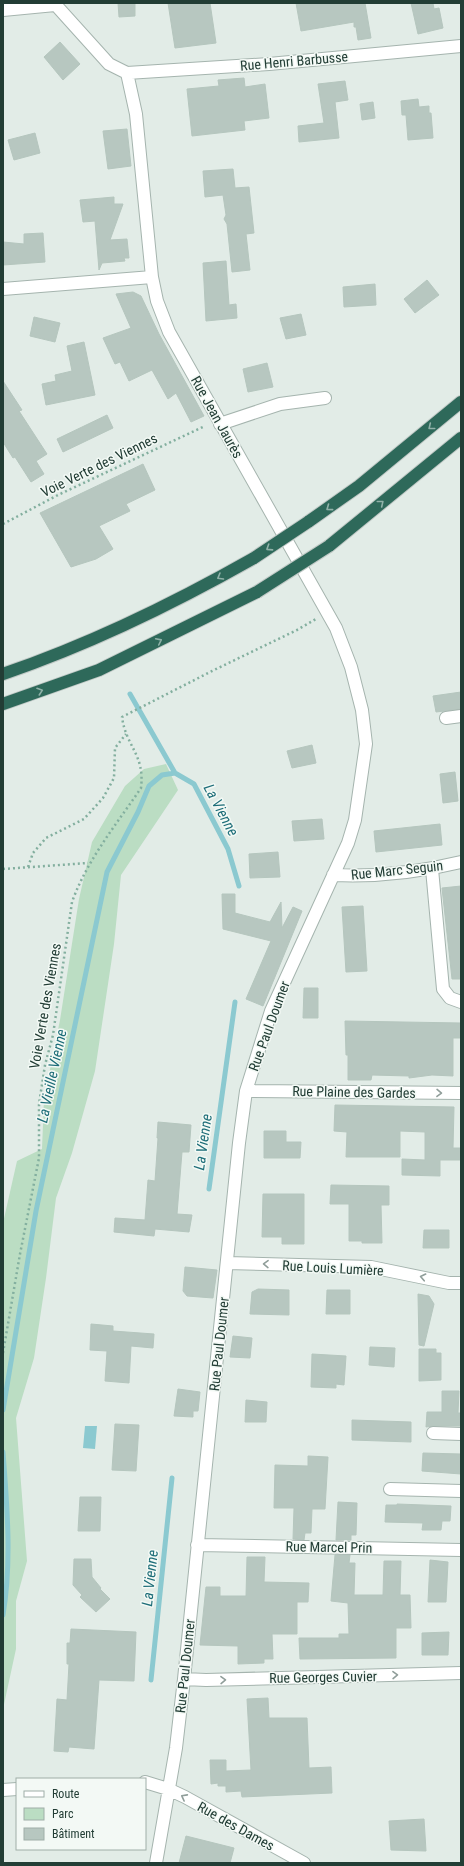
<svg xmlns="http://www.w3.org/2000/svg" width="464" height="1866" font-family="'Roboto Condensed',sans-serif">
	<rect width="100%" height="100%" fill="#e2ece7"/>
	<path fill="#bbddc3" d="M166,764L178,790L121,875L114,944L95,1071L72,1153L56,1198L46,1278L34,1358L16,1418L27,1561L16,1601V1649L3,1709V1223L17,1161L42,1149L44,1099L60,1020L79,899L92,842L125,786L144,769Z"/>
	<path fill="#8bc9d0" d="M85,1426H97L95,1449L83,1448Z"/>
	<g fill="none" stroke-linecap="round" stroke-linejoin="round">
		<path stroke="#8bc9d0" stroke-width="5" d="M130,694L175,773L194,784L228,849L239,886
			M209,1189L235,1002
			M3,1410L36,1211L107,872L138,812L149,786L162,775L175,773
			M3,1452C7,1505 12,1562 3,1615
			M151,1680L172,1478"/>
	</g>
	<path fill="#b7c7c0" stroke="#b5c6be" d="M118,3H135V16L119,17Z
		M168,3H210L216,43L175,48Z
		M296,3H365L371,38L358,40L356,27H354V22L301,31Z
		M411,3H433L434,9L439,8L443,28L418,34Z
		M60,42L80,64L63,80L44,57Z
		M244,78L245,87L265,84L269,118L244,121L245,130L192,136L187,89L219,86L218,80Z
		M345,81L348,100L335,102L339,138L299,142L298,126L324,123L318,84Z
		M418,99L419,107L429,106V113H431L433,138L408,140L406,115H402L401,101Z
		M373,102L375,118L362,120L360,104Z
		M127,129L131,166L108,169L103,131Z
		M35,133L40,153L14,160L8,140Z
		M233,169L235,188L249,187L254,233L246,234L250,270L232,272L227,224L224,219L226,215L223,195L205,197L203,171Z
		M114,197V204H123L110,240L127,239L129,258H124L125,261L102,263L99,270L95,221L83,222L80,200Z
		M43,233L45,262L3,265V242L24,244V234Z
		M226,261L229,305L236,304L237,318L206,321L203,263Z
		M427,280L439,295L415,313L404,299Z
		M375,284L376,305L344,307L343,287Z
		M133,292L141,296L159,334L204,416L191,422L176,393L168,399L152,370L129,381L120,362L115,364L103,338L131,328L116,294Z
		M301,314L306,335L286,339L280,318Z
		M34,317L60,323L55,342L30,336Z
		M84,342L95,395L46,405L42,384L56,381L55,375L72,371L67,346Z
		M267,363L273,387L248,392L243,369Z
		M3,381L22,410L19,411L47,454L36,461L44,474L31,482L15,457L13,458L3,442Z
		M107,415L113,428L63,452L57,439Z
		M143,464L155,490L126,504L130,511L99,526L113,549L96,559L71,567L40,513Z
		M461,692V709L436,712L433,696Z
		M312,745L316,763L292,768L287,751Z
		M455,772L458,801L443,803L440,774Z
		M322,819L324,839L294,841L292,821Z
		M440,824L442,845L376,852L374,831Z
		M278,852L280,877L250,878L249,854Z
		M461,886V979H452L442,888Z
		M222,894H235V913L270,922L281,902L282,928L293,907L302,911L263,1006L246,999L271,941L223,929Z
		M363,906L367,971L346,972L342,907Z
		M304,988H318V1018H303Z
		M345,1021L461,1023V1038H453V1076L432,1075L409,1078V1076L372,1075L371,1080H348V1055H346Z
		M335,1105L454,1107L453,1148H461V1160H440V1176L402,1175V1159L425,1160V1132L400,1131V1157H346L347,1132L334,1131Z
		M158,1122L191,1125L189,1152H182L177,1214L192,1215L189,1232L155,1229L154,1236L114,1232L115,1218L145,1220L148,1180L155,1181L158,1138H157Z
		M264,1131H286V1142H301L300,1158H264Z
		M331,1185L389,1186V1205H381L382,1243H362V1241H349V1204H330Z
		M263,1194H304V1244H282V1237H262Z
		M424,1230H449V1248H423Z
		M185,1267L217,1270L213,1298L187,1296L183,1291Z
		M258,1289L289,1290V1315L250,1314L252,1292Z
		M327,1290H350V1314H326Z
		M418,1294L429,1296L434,1304L424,1346L419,1345Z
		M91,1324L113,1326V1331L154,1334L153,1348L131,1346L129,1383L105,1381L107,1351L90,1350Z
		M233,1336L252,1338L250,1358L230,1357Z
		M370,1347L395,1348L394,1367L369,1365Z
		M419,1349H436V1353H441V1380L419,1381Z
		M312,1354L346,1356L344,1385L336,1384V1388L311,1387Z
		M178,1389L200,1392L198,1411H193V1417L174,1416Z
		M442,1391H459L458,1413H461V1426H433L426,1427L427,1412H442Z
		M246,1400L267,1402L266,1422H245Z
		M352,1420L411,1422V1442L352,1440Z
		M115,1424L139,1425L136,1471L112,1470Z
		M423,1453L461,1454V1474L422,1471Z
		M308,1456L328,1457L325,1509H312L311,1533H305L304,1540L293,1539L294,1508H274L275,1465L308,1466Z
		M80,1497H101L100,1531H78Z
		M338,1502L357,1503L356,1535H351V1540H336Z
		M397,1504L451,1506L450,1521H442L441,1530H422L423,1523L385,1522L386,1505H397Z
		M335,1555H350L349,1563H355L354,1595H383L384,1561H401L400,1595H410L411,1628H396V1658L300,1659L299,1638H339V1634H349L348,1603L331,1601Z
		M247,1557H265L264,1582L309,1583L308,1602H297V1634H272L273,1659H264V1663L238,1664V1646L200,1645L206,1587H220V1596H246Z
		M74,1559H91L92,1577L101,1588L100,1589L110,1599L96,1612L80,1597L82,1595L73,1585Z
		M430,1560L448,1562L446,1602H428Z
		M71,1629L136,1632L134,1681L99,1680L94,1749L69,1747L68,1752L54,1751L57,1699L67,1700L69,1664H67V1643H70Z
		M449,1632L448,1655H422V1633Z
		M268,1698L269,1718H307L309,1768L331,1767L332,1793L242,1797L241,1791L226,1792V1786H218V1783L211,1784L210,1760H226V1771L251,1770L247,1699Z
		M424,1819L426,1851L391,1850L389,1821Z
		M186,1836L234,1848L230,1863H179Z"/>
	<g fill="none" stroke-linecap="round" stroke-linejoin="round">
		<g stroke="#a5b4ae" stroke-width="14">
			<path id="minor" d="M54,3L109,64L127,73L269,64L461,46
				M3,10L55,5
				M127,73L136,114L152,277L157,301L169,332L336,628L351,667L362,710L366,744L355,820L348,843L271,1011L246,1091L239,1143L184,1679L176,1748L156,1863
				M3,289L152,277
				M220,424L280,404L325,398
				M446,718L461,716
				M432,869L443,989L450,998L461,1002
				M333,875C375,877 420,872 461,862
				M246,1091L461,1093
				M227,1263L371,1267L449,1283H461
				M433,1433L461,1434
				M390,1489L461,1491
				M197,1545L461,1550
				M184,1679L206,1680L461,1673
				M145,1782L168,1789L185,1797L304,1863
				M3,1790L17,1789"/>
		</g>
		<g stroke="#c1c9c6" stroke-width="14">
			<path id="highway" d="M308,522L359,486L461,402
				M329,546L461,438
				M3,674C91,644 173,604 254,558
				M3,704L99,670L257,592"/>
		</g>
		<path stroke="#83af9f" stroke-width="2.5" stroke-dasharray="2 3" stroke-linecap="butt" d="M3,524L58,495L205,426
			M28,867L33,853L46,838L84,819L103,798L114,778L115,748L126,734
			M3,869L88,863
			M3,1353L20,1254L39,1158V1104L45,1065L53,1035L72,902C87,860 116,825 141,788C145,754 126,747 122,717L212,671L297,630L316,619"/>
		<use href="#minor" stroke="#fff" stroke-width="12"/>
		<use href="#highway" stroke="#2e695a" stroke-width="12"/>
		<g stroke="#c1c9c6" stroke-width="14" stroke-linecap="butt">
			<path id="highway-bridge" d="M254,558L308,522
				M257,592L329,546"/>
		</g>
		<use href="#highway-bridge" stroke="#2e695a" stroke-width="12"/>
	</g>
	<defs><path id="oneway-chevron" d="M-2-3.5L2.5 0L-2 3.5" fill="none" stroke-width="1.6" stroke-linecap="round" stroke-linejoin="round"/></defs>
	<g stroke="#90b1a8">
		<use href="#oneway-chevron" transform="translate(431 427) rotate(141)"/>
		<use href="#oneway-chevron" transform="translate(381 503) rotate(-39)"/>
		<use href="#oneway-chevron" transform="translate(329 508) rotate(144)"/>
		<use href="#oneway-chevron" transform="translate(269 548) rotate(147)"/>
		<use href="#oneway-chevron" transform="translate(220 577) rotate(150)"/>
		<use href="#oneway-chevron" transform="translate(159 641) rotate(-26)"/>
		<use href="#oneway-chevron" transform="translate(40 691) rotate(-19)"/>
	</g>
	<g stroke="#909e9a">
		<use href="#oneway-chevron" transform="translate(439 1093) rotate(1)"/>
		<use href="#oneway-chevron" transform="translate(266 1264) rotate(-179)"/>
		<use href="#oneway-chevron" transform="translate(423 1277) rotate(-168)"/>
		<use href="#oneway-chevron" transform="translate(395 1675) rotate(-1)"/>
		<use href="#oneway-chevron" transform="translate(223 1680) rotate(-1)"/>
		<use href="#oneway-chevron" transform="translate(184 1797) rotate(-152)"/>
	</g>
	<g text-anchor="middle" stroke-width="3" stroke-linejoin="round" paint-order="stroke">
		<g font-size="14" fill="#223d35" stroke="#f3f9f5">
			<text transform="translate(294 61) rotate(-5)" y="5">Rue Henri Barbusse</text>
			<text transform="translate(217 417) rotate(61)" y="5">Rue Jean Jaurès</text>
			<text transform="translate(99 465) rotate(-26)" y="5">Voie Verte des Viennes</text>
			<text transform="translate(397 870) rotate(-6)" y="5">Rue Marc Seguin</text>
			<text transform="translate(45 1006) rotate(-80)" y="5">Voie Verte des Viennes</text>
			<text transform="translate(269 1026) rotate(-70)" y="5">Rue Paul Doumer</text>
			<text transform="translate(354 1092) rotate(1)" y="5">Rue Plaine des Gardes</text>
			<text transform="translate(333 1268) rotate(3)" y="5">Rue Louis Lumière</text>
			<text transform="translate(219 1344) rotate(-84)" y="5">Rue Paul Doumer</text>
			<text transform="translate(329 1547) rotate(1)" y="5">Rue Marcel Prin</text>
			<text transform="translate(185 1666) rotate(-84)" y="5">Rue Paul Doumer</text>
			<text transform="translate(323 1677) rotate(-1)" y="5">Rue Georges Cuvier</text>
			<text transform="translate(236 1826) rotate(29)" y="5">Rue des Dames</text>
		</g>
		<g font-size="15" font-style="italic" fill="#1d6d78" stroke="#f3f9f5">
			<text transform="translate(221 810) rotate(62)" y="5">La Vienne</text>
			<text transform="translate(52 1076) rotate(-78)" y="5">La Vieille Vienne</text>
			<text transform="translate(203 1142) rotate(-82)" y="5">La Vienne</text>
			<text transform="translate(150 1578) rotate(-84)" y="5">La Vienne</text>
		</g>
	</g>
	<rect width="464" height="1866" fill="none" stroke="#223d35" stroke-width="8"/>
	<rect x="16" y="1778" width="130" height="72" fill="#f3f9f5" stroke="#9faea8"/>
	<rect x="24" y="1791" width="20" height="6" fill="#ffffff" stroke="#9faea8"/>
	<text x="52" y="1798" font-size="12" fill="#223d35">Route</text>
	<rect x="24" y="1808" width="20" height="12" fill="#bbddc3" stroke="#9faea8"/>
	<text x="52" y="1818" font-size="12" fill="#223d35">Parc</text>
	<rect x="24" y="1828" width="20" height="12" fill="#b7c7c0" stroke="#9faea8"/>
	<text x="52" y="1838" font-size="12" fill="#223d35">Bâtiment</text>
</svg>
